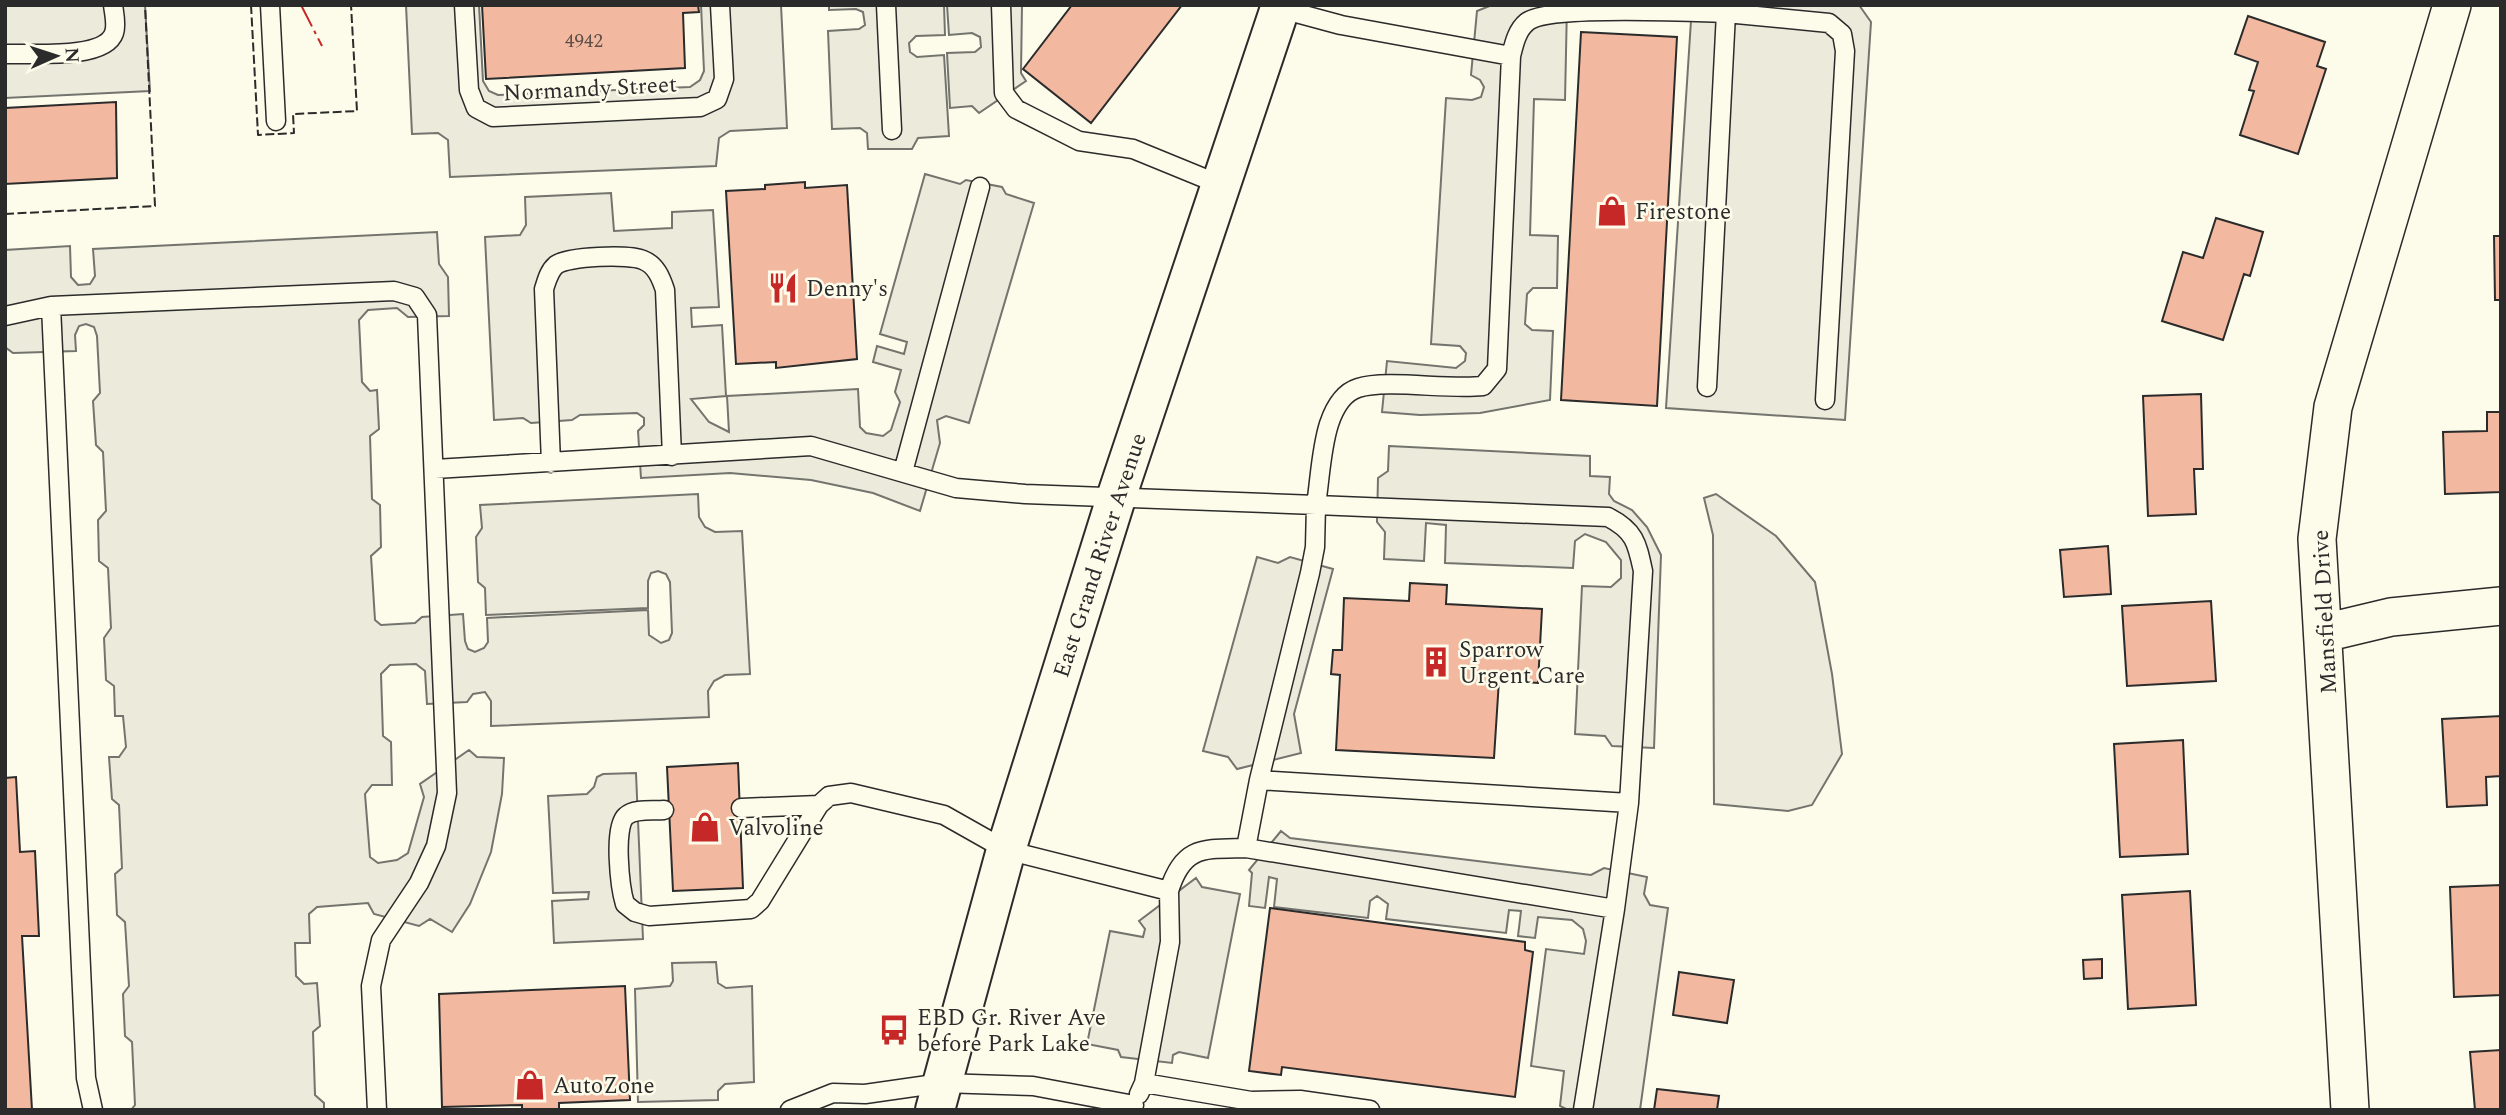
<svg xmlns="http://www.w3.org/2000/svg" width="2506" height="1115" font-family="Spectral,serif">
	<rect width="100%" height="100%" fill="#fdfbea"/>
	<path fill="#ecebdb" stroke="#74746e" stroke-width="2" d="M1716,494L1776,536L1815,582L1832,674L1842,754L1812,805L1788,811L1714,804L1713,535L1704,498Z"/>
	<path fill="#eceadb" stroke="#74746e" stroke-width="2" d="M5,5H145L150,91L5,98Z
		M406,5H479L483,81L489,91L498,95L690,87L700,80L704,71L701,5H781L787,128L730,131L719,138L716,166L450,177L448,140L438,133L412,134Z
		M829,5H944L945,35L916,36L909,43L910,52L917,57L944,55L949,136L918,138L912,149H868L867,133L860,128L832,129L828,31L859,29L865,25L863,12L856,9L829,10Z
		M947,5H1022L1021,73L1026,81L979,113L972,106L950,108L947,53L975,52L981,47L980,37L972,33L949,35Z
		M1492,5H1567L1565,100L1534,99L1530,235L1558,236L1557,288H1533L1527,294L1525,324L1532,330L1553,331L1550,400L1480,413L1420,415L1382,412L1387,361L1456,368L1465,361L1466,353L1460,346L1431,344L1446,98L1472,100L1481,97L1484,87L1480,80L1471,75L1477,11Z
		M1692,5H1859L1871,22L1845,420L1666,408Z
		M925,174L960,184L966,180L1002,187L1006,194L1034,203L969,423L946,416L937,420L940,443L920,511L873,493L811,480L730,473L641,478L638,431L644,425V418L637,413L580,415L572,420L531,423L523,418L494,420L485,237L520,235L526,225L525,197L611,193L614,231L672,228V212L713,210L719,307L691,308L692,327L722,325L726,396L691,399L709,422L729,432L727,396L858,389L860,427L866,433L883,436L891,430L900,402L895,392L901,370L873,362L877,346L904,354L907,342L880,334Z
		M437,232L439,264L448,277L449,316L408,317L397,308L368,310L359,320L362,382L370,391L377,390L379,429L370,436L372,499L380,505L381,547L371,556L375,620L381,625L415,623L422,617L463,614L465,641L468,649L475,652L484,648L488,642L487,618L648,610L649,635L661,643L669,640L672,633L670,582L666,574L658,571L651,573L648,581V608L486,615L485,588L478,582L476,537L482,528L480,505L698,494L699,517L705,527L715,532L742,531L750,674L725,675L714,681L708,691L709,717L491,726V701L485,692L473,694L467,702L427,704L425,671L416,664L390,665L381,674L383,736L391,742L392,785H372L365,794L370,857L378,863L397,860L408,853L424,797L420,784L469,750L477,757L504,758L502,794L491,852L470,904L452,932L430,919L419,926L374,914L368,903L317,907L309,914L310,943H295L296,976L304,984L317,983L320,1026L313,1032L315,1095L324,1103V1110H131L135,1105L132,1042L125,1036L123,994L129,986L125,922L117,915L115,874L122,868L119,805L112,799L109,757H119L126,747L123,716H115L114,686L106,680L104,638L111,628L108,568L99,561L98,520L106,511L103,452L96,445L93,401L100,393L97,336L94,327L86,324L79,326L75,335L76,351L13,353L5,347V250L70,246L71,277L78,285L90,284L95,276L93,249Z
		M1389,446L1590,456V476L1610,477L1609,494L1614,501L1632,510L1647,527L1661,555L1654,748L1612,746L1605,736L1575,734L1582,586L1611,587L1621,578V560L1606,542L1585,534L1575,541L1573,568L1445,563L1446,525L1426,523L1424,561L1384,559L1385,532L1377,522L1378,478L1388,471Z
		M1257,557L1278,563L1290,557L1333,569L1294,714L1301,753L1237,769L1228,757L1203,751Z
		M636,773L643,939L554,943L552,901L588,899L589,892L553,893L548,796L587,794L594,787L597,777L603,774Z
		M1281,831L1290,838L1591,875L1604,868L1647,877L1644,894L1650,905L1668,908L1640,1110H1568L1560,1106L1564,1071L1531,1066L1546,949L1584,954L1586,941L1583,929L1572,920L1538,917L1535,938L1518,936L1521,911L1509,910L1506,933L1386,919L1388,904L1377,896L1370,901L1368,918L1274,907L1277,879L1269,877L1265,908L1249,906L1252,873L1249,870Z
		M1196,878L1202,887L1240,894L1208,1058L1179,1052L1173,1055L1172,1063L1121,1057L1118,1050L1087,1044L1110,931L1143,937L1145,929L1139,921Z
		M716,962L718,983L726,988L752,986L754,1082L725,1084L718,1091V1100L638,1102L635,989L670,986L673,981L672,963Z"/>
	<path fill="#f2b8a0" stroke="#2b2b2b" stroke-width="2" d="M482,5H698L699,12L683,13L685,68L486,79Z
		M1072,5H1182L1091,123L1023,69Z
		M2248,16L2325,42L2317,66L2326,69L2298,154L2240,135L2254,91L2249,90L2258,62L2235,54Z
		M1581,32L1677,37L1657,406L1561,400Z
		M116,102L117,178L5,184V108Z
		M805,182V188L847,185L857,359L776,368V362L736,364L726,191L765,189V185Z
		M2216,218L2263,232L2250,276L2244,274L2223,340L2162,321L2183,252L2203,258Z
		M2494,236H2501V300H2495Z
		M2201,394L2203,469H2194L2196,514L2148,516L2143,396Z
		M2487,412H2501V492L2445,494L2443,432L2487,431Z
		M2108,546L2111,594L2064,597L2060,550Z
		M1410,583L1447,585L1446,604L1542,609L1538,683L1499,680L1494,758L1336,750L1340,675L1331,674L1333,650H1342L1344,598L1409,601Z
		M2211,601L2216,681L2127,686L2122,606Z
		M2501,716V776L2486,777L2487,805L2447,807L2442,719Z
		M2183,740L2188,854L2120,857L2114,744Z
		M738,763L743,888L673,891L667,767Z
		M16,777L20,852L35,851L39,936H22L32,1110H5V778Z
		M2501,885V995L2454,997L2450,887Z
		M2190,891L2196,1005L2128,1009L2122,895Z
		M1270,908L1525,942V950L1533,952L1515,1097L1282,1067L1281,1075L1249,1071Z
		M2102,959V978L2084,979L2083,960Z
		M1679,972L1734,980L1727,1023L1673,1015Z
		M625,986L630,1100L559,1103V1110H522V1105L442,1107L439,994Z
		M2501,1050V1110H2475L2470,1052Z
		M1657,1089L1719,1096L1717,1110H1654Z"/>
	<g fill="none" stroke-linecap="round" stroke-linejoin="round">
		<g stroke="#2b2b2b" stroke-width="21">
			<path id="service" d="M270,5L276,121
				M464,5L469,90L476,108L493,117L700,107L717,99L724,79L720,5
				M886,5L892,130
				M1001,5L1004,93L1016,109L1079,141L1133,149L1221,185
				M1726,13L1829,23L1842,34L1845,51L1825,400
				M5,54C31,53 105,60 114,33C117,25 114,13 113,5
				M1511,56C1514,44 1517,30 1527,22C1547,5 1692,12 1726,13L1707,387
				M51,306L86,1078L93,1110
				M5,316L51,306L394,291L415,297L427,315L447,793L436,846L419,883L381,940L371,986L377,1110
				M551,463L544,289C547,280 549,271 556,265C567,256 630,254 643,260C656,265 661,278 665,290L672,456
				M435,469L811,446L956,488L1025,494L1316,505C1320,479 1321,449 1329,424C1334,409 1342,393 1358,388C1387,379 1447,390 1483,386L1497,369L1511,56L1341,25L1278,8
				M903,472L980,187
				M1316,505L1608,517C1635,531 1637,543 1643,571L1629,803L1259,780L1310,573L1315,547Z
				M741,808L819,805
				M664,810C653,811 635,808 626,816C613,827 620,888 625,904L635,912L649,916L751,909L760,901L819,805L829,796L851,793L944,815L1006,850L1169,891C1183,845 1204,849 1246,848L1259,780
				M1246,848L1615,909L1583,1110
				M1615,909L1629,803
				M1144,1083L1251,1101L1300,1100L1370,1110
				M1139,1094L1144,1083L1170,942L1169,891
				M790,1110L833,1093L865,1094L942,1083L1033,1086L1134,1105"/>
		</g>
		<g stroke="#2b2b2b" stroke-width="40">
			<path id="minor" d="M2324,633L2391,617L2501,606
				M2350,1110L2317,539L2333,407L2452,5"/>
		</g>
		<g stroke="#2b2b2b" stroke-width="42">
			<path id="primary" d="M935,1110L1006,850L1117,495L1281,5"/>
		</g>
		<use href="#service" stroke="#fdfbea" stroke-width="18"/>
		<use href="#minor" stroke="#fdfbea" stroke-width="37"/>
		<use href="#primary" stroke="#fdfbea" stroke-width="38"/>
		<path stroke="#2b2b2b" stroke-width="2" stroke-dasharray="9 3.5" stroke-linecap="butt" d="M251,5L258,135L294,133L293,114L357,111L351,5
			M5,214L155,206L145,5"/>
		<path stroke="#c62828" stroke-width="2" stroke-dasharray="24 5 3.5 5" stroke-linecap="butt" d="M301,5L322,46"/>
	</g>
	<defs>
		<g id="shop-bare" transform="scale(2.415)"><path d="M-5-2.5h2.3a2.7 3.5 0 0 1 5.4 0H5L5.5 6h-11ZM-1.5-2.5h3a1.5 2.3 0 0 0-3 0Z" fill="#c62828" stroke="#fdfbea" stroke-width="2.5" paint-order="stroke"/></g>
		<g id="restaurant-bare" transform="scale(2.415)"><path d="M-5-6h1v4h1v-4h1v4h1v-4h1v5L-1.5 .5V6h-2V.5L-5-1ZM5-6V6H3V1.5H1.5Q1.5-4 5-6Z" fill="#c62828" stroke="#fdfbea" stroke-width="2.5" paint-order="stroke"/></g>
		<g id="building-bare" transform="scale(2.415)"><path d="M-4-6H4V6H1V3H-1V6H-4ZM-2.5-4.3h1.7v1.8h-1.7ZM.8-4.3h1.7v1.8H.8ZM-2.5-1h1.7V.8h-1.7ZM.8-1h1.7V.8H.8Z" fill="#c62828" stroke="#fdfbea" stroke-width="2.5" paint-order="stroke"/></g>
		<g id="bus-bare" transform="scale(2.415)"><path d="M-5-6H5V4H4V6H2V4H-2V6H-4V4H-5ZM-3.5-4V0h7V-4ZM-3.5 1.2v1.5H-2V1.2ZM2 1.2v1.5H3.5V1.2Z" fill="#c62828" stroke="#fdfbea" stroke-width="2.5" paint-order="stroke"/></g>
	</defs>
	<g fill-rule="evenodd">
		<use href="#shop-bare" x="1612" y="211"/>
		<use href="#restaurant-bare" x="783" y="288"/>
		<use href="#building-bare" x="1436" y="662"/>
		<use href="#shop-bare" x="705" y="827"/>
		<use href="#bus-bare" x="894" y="1030"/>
		<use href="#shop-bare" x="530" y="1085"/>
	</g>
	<g text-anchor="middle" stroke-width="5" stroke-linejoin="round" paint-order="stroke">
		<g font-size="19" fill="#5d4e48">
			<text x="584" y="47">4942</text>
		</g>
		<g font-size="23" fill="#2b2b2b" stroke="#fdfbea">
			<text transform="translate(590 88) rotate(-3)" y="8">Normandy Street</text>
			<text transform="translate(1099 555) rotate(-72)" y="8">East Grand River Avenue</text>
			<text transform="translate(2324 612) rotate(-93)" y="8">Mansfield Drive</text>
		</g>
		<g font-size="23" fill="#2b2b2b" stroke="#fdfbea" text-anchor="start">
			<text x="1635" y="219">Firestone</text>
			<text x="806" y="296">Denny's</text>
			<text x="1459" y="657">Sparrow<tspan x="1459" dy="26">Urgent Care</tspan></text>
			<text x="728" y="835">Valvoline</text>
			<text x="917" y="1025">EBD Gr. River Ave<tspan x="917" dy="26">before Park Lake</tspan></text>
			<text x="553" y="1093">AutoZone</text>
		</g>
	</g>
	<rect width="2506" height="1115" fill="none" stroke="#2b2b2b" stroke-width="14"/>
	<g transform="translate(56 56) rotate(87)" stroke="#fdfbea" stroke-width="5" paint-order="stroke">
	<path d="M0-5L12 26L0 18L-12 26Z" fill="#2b2b2b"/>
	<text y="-10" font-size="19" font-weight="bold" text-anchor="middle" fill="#2b2b2b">N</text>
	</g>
</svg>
